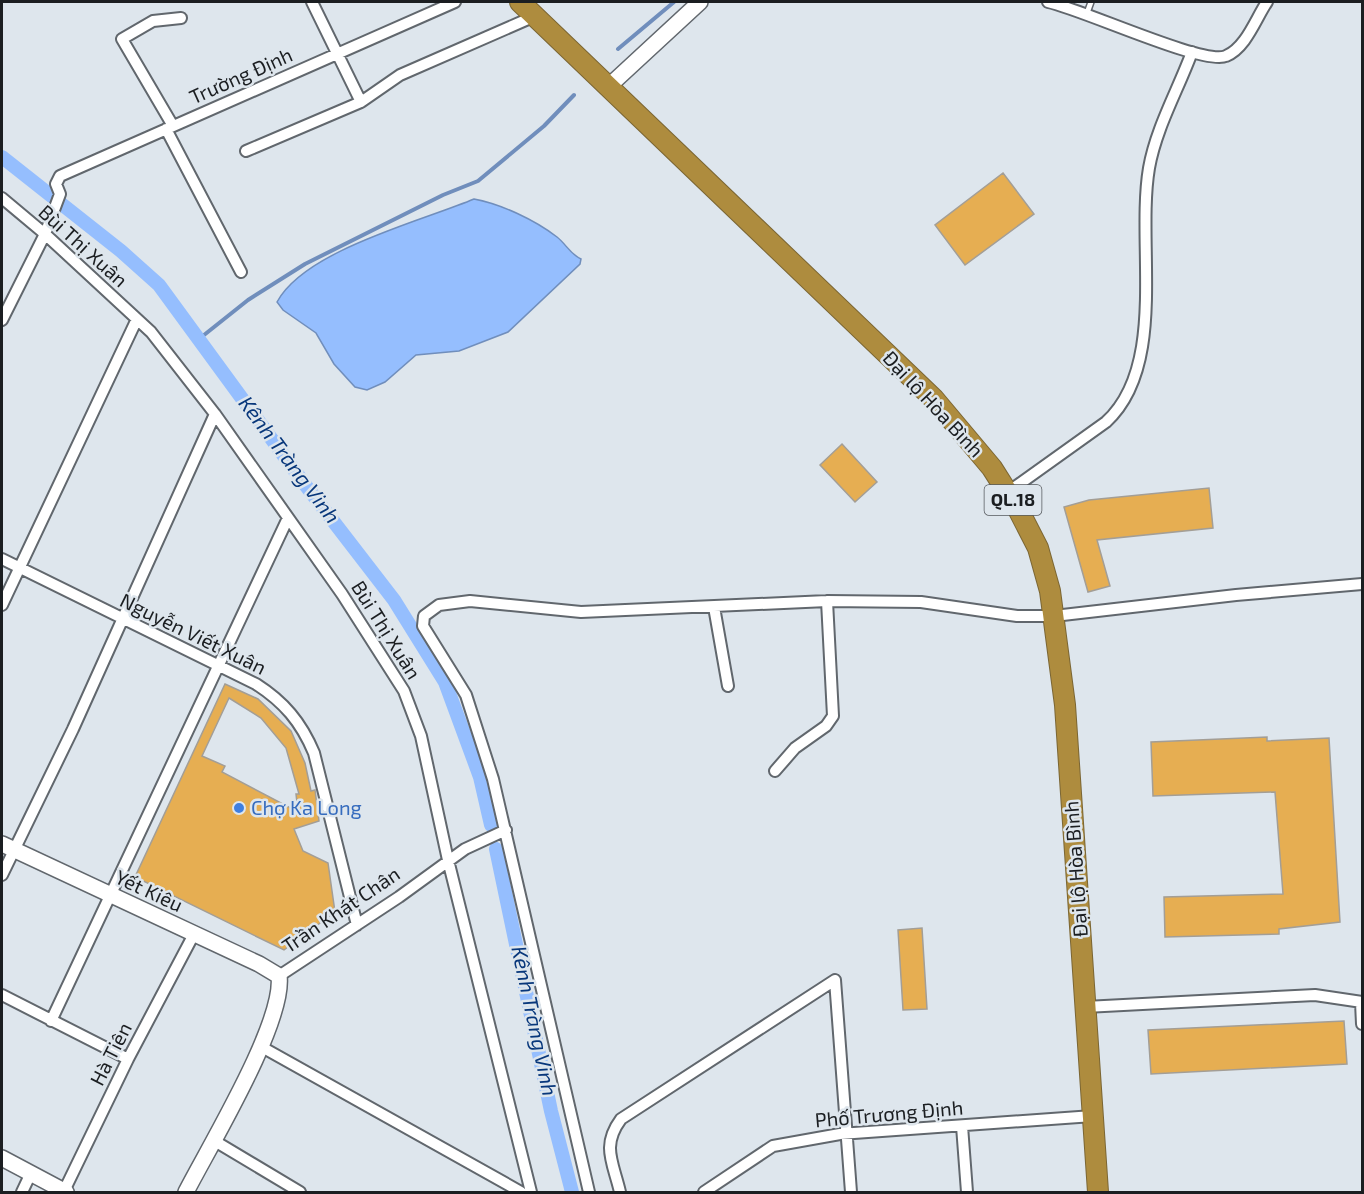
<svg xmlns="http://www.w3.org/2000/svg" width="1364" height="1194" font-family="'Exo 2',sans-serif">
	<rect width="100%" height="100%" fill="#dee6ed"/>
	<path fill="#95befe" stroke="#708ebc" stroke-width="1.5" d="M474,199C501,204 535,220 557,237C566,244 570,254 581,259L580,264L508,332L459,351L416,355L385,382L367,390L355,387L334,364L316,333L283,310L277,302C305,250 422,221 474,199Z"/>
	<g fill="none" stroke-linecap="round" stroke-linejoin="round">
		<path stroke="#708ebc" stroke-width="4" d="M618,49L674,2
			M199,339L248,300L305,264L443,195L478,181L544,126L574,95"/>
		<path stroke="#95befe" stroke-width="14" d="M2,157L121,251L159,285L303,482L394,600L445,682L480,777L491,825
			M496,849L551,1111L572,1192"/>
	</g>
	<path fill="#e6ae52" stroke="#a39e96" stroke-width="1.5" fill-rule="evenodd" d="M1003,173L1034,214L965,265L935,225Z
		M842,444L877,482L855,502L820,465Z
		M1209,488L1213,528L1097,540L1110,586L1088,592L1064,507L1089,500Z
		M225,684L258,699L291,731L305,763L311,791L315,790L319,821L294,829L303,851L328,863L335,912L284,950L135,877ZM229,698L261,718L286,748L299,794H296L298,812L222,772L225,766L202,756Z
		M1267,737V741L1329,738L1340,922L1279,929V934L1165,937L1164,897L1283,894L1275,792L1153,796L1151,742Z
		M922,928L927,1009L903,1010L898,930Z
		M1344,1021L1347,1064L1151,1074L1148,1030Z"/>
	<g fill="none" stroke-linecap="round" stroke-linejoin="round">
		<g stroke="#61676d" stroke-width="8">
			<path id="lane" d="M1087,13L1091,2"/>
		</g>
		<g stroke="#61676d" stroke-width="14">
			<path id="street" d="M312,2L361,102
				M1048,2C1082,9 1204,66 1226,56C1246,48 1256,18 1267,2
				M173,126L122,39L153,21L181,18
				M166,129L241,272
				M246,151L361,102L400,75L535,16
				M2,198L45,234L151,332L215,414L342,594L404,691L421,736L448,860L531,1192
				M2,320L45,234L60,194L56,184L60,176L455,2
				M1008,492L1106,422C1168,365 1136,245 1149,168C1156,128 1178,90 1192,52
				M2,559L256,684C284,702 301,722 314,753L357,925
				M2,605L137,319
				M714,607L728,686
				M775,771L795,748L826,726L833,716L827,601
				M2,875L73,729L215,414
				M279,976L399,897L465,849L506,830
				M2,995L128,1059
				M1361,1002L1362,1024
				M1085,1007L1315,995L1362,1002
				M51,1021L288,518
				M260,1046L521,1192
				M962,1126L967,1192
				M213,1140L300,1192
				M64,1191L128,1059L194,934
				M22,1192L31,1173
				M589,1192L493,779L466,695L423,626L424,616L439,605L470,601L581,612L827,601L921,602L1017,616H1054L1236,595L1362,584
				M620,1192C613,1162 601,1146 621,1119L835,980L851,1192
				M704,1192L773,1146L840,1134L1093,1116"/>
		</g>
		<g stroke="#61676d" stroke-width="18">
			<path id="secondary" d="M608,87L700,2
				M2,844L259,964L279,976C285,1022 209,1147 186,1192
				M2,1158L66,1192"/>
		</g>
		<g stroke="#7b6634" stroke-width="22">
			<path id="highway" d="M520,2L934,399L992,468L1018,509L1038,548L1050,591L1065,705L1098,1192"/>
		</g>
		<use href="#lane" stroke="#fff" stroke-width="5"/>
		<use href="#street" stroke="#fff" stroke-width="10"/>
		<use href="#secondary" stroke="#fff" stroke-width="15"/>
		<use href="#highway" stroke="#ae8c3e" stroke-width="20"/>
	</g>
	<circle fill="#3f7fe0" stroke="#dee6ed" stroke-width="2" cx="239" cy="808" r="6"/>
	<g text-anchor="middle" stroke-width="5" stroke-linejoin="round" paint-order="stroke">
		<rect fill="#dee6ed" stroke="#565a5e" stroke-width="1.5" x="984.5" y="485" width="57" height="30" rx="4.5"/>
		<g font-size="18" font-weight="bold" fill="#1b1e21">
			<text x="1013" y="506">QL.18</text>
		</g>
		<g font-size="20" fill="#1b1e21" stroke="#dee6ed">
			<text transform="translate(241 76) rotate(-24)" y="7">Trường Định</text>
			<text transform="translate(83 246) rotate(42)" y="7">Bùi Thị Xuân</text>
			<text transform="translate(933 404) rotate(47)" y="7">Đại lộ Hòa Bình</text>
			<text transform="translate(386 630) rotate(58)" y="7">Bùi Thị Xuân</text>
			<text transform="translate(193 634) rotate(26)" y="7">Nguyễn Viết Xuân</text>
			<text transform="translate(1076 869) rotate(-94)" y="7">Đại lộ Hòa Bình</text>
			<text transform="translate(149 891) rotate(25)" y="7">Yết Kiêu</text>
			<text transform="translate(341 910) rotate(-34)" y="7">Trần Khát Chân</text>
			<text transform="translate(111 1054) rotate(-63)" y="7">Hà Tiên</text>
			<text transform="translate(889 1114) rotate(-5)" y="7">Phố Trương Định</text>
		</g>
		<g font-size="20" fill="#366cbe" stroke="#dee6ed" text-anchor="start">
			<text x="251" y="815">Chợ Ka Long</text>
		</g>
		<g font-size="21" font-style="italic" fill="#08377b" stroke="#dee6ed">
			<text transform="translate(289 460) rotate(53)" y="7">Kênh Tràng Vinh</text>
			<text transform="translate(534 1021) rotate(78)" y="7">Kênh Tràng Vinh</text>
		</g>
	</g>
	<rect width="1364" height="1194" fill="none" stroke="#1b1e21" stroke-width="6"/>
</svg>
